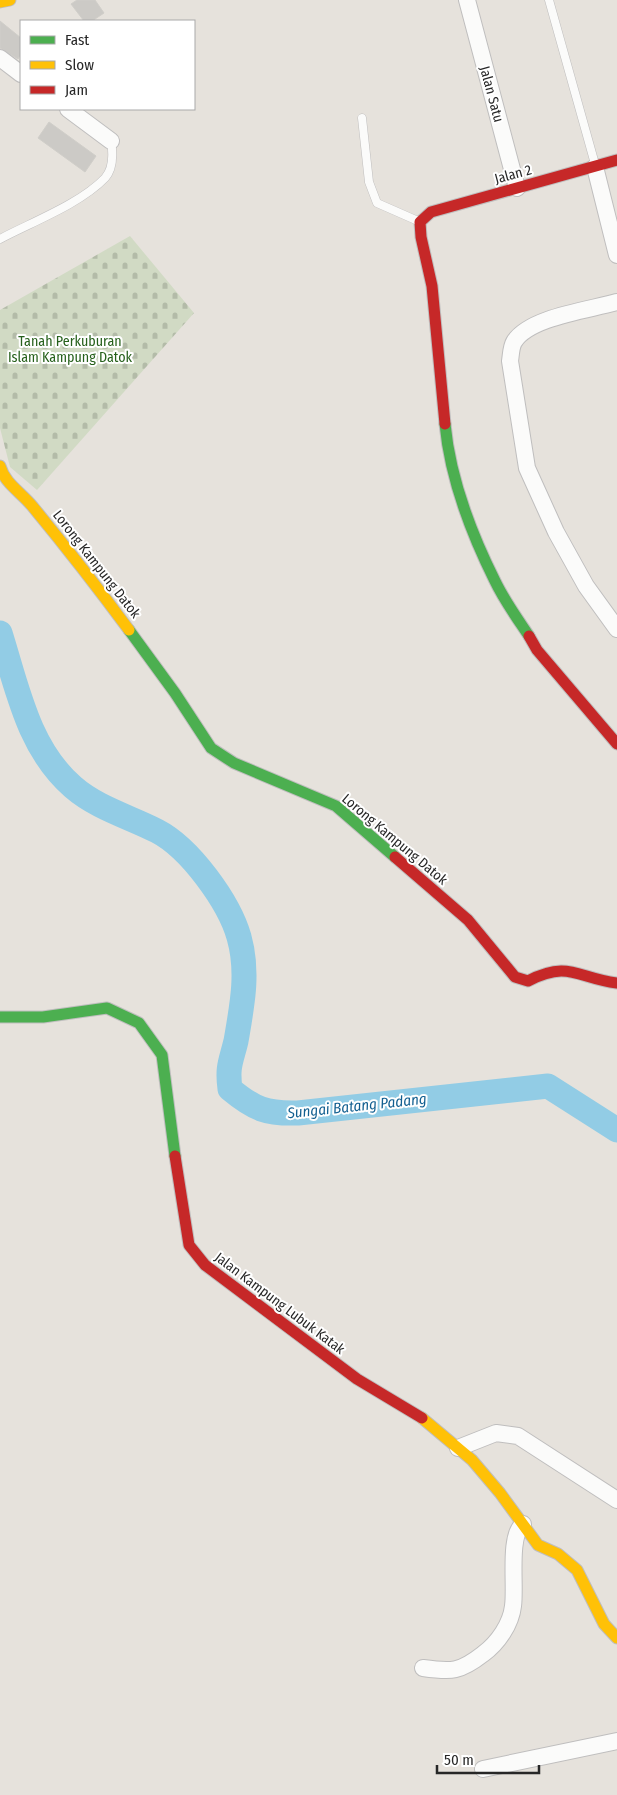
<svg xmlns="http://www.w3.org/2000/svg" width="617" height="1795" font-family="'Fira Sans Condensed',sans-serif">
	<defs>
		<pattern id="cemetery-stones" width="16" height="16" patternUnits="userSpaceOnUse" patternTransform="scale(1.25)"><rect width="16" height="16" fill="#d1dac4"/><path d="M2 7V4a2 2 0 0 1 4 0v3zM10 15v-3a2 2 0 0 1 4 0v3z" fill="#b3bba8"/></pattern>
	</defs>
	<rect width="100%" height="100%" fill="#e6e2dc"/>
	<path fill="url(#cemetery-stones)" d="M130,236L194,313L37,490L10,467L0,428V310Z"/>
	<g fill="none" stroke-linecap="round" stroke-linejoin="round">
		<path stroke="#92cce5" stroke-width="25" d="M0,633C17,687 28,748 73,787C97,808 130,817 157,831C190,848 229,902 239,937C249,972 242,1006 236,1041C231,1062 227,1066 230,1089C254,1109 266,1114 298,1113L548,1086L617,1130"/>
	</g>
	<path fill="#cccac6" stroke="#d0cec9" d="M77,0H95L104,13L92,21H84L71,4Z
		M0,21L21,38V54L18,59L0,48Z
		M49,122L96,156L85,172L38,138Z"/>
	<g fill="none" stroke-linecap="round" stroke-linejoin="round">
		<g stroke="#bfbebe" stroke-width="9">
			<path id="lane" d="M549,0L595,164
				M362,118L369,182L377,203L418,221
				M0,239C32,222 80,204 105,178C114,168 113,153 111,141"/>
		</g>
		<g stroke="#bfbebe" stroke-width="18">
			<path id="street" d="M467,0L517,188
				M0,58L21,74
				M68,109L111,141
				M595,167L617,255
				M617,302C590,310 529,317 514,342C511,347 511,355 510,361L527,468L556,532L586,586L617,629
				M458,1448L496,1433L518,1436L617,1500
				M423,1668C452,1672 460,1672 483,1654C498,1643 511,1624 513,1606C516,1586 508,1536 523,1524
				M483,1769L617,1741"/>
		</g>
		<g stroke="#bfbebe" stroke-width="13">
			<path id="fast" d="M445,424C450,477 471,533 495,581C504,600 517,618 529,636
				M129,630L175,693L211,748L234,763L336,806L395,857
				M0,1017H43L107,1008L139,1023L162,1055L175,1156"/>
		</g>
		<g stroke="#bfbebe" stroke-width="13">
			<path id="slow" d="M0,2L10,0
				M0,466C5,484 21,492 33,507C66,547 98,588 129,630
				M422,1418L472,1460L500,1493L538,1545L558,1554L577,1570L604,1624L617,1638"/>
		</g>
		<g stroke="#bfbebe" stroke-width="13">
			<path id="jam" d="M445,424L432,286L421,237L420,222L431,212L617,160
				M529,636L537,650L617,744
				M395,857L468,920L515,977L528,981C569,960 577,978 617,983
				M175,1156L189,1245L205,1265L357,1379L422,1418"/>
		</g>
		<use href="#lane" stroke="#fbfbfa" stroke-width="8"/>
		<use href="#street" stroke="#fbfbfa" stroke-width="16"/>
		<use href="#fast" stroke="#4caf50" stroke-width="11"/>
		<use href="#slow" stroke="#ffc107" stroke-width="11"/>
		<use href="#jam" stroke="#c62828" stroke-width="11"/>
	</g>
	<g text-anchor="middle" stroke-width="4" stroke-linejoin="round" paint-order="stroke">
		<g font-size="14" fill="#272727" stroke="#fff">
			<text transform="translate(492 94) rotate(75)" y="5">Jalan Satu</text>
			<text transform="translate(513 174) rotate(-15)" y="5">Jalan 2</text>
			<text transform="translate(97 564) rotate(52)" y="5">Lorong Kampung Datok</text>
			<text transform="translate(395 839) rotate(40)" y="5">Lorong Kampung Datok</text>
			<text transform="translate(280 1303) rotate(37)" y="5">Jalan Kampung Lubuk Katak</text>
		</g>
		<g font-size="14" fill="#26601b" stroke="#fff">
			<text x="70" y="346">Tanah Perkuburan<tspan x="70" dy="16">Islam Kampung Datok</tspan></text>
		</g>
		<g font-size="15" font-style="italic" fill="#125f90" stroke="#fff">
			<text transform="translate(357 1106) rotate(-6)" y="5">Sungai Batang Padang</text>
		</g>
	</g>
	<rect x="20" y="20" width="175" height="90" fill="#ffffff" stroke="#a9a9a9"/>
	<rect x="30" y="36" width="25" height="8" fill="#4caf50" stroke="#a9a9a9"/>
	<text x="65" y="45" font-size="15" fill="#272727">Fast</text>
	<rect x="30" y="61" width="25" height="8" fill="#ffc107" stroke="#a9a9a9"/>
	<text x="65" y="70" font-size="15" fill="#272727">Slow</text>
	<rect x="30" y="86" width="25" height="8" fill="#c62828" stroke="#a9a9a9"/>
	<text x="65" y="95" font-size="15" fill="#272727">Jam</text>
	<path d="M437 1765v8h102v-8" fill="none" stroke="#272727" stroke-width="2.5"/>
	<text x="444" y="1765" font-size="15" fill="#272727" stroke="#ffffff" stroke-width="4" paint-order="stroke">50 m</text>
</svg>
